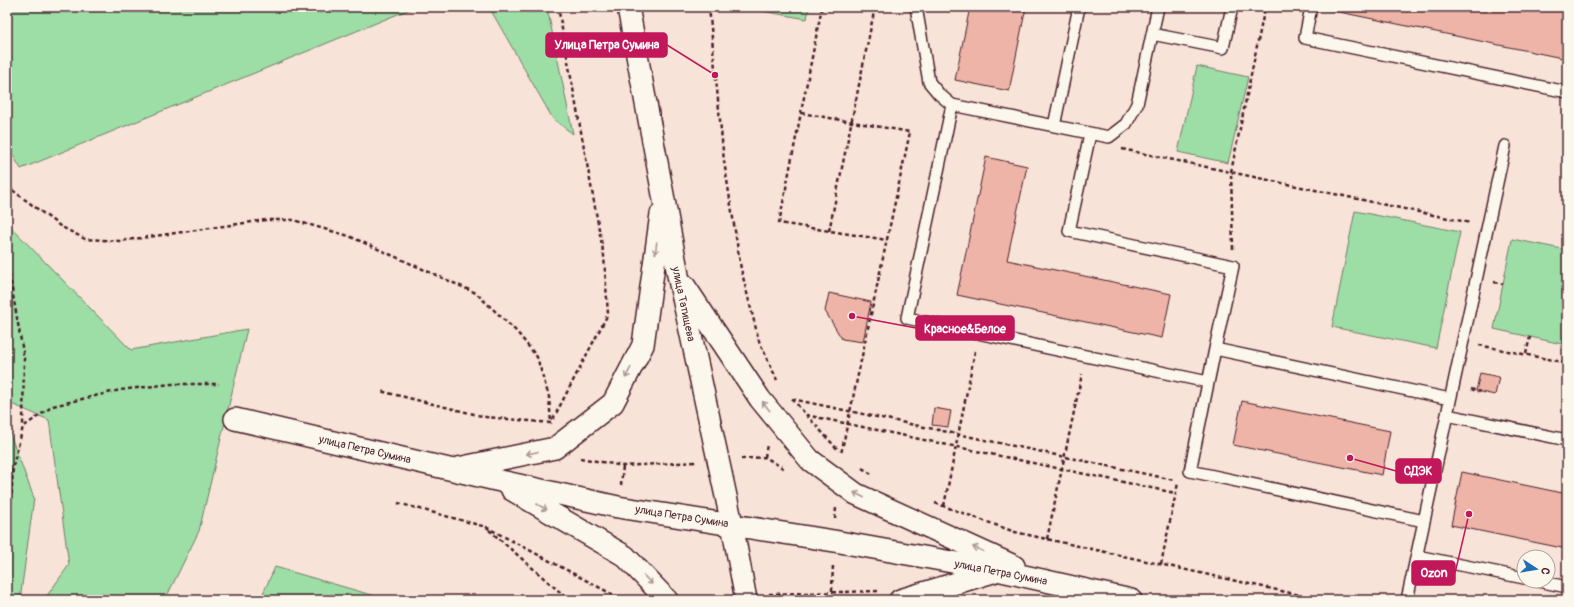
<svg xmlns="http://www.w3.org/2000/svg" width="1574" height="607" font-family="Pangolin,sans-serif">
	<rect width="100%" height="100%" fill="#f7e3d7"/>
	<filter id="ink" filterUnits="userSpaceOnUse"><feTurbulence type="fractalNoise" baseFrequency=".025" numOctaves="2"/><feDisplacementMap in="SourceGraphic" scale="8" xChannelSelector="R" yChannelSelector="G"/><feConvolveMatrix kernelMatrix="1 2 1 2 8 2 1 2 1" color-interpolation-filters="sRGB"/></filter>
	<g filter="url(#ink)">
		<path fill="#9ddda6" stroke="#747e68" d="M7,7H415L21,169L7,145Z
			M489,7H547L573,134L553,119Z
			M739,7H809L807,19Z
			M1197,66L1248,77L1228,163L1178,152Z
			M1355,211L1460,232L1436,348L1332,327Z
			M7,223L131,350L247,329L199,531L165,600H44L69,565L49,420L7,402Z
			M1512,239L1567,250V320L1562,344L1494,329Z
			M7,426L34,498L20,600H7Z
			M275,567L389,600H260Z"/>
		<path fill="#edb4a7" stroke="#4a1f2b" d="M970,7H1026L1009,91L955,80Z
			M1320,7H1560L1567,8V59L1320,8Z
			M986,157L1027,166L1007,260L1171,294L1162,338L957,295Z
			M829,293L871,302L863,342L842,339L825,311Z
			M1480,373L1499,377L1495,395L1476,391Z
			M1242,401L1390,431L1382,475L1233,445Z
			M934,408L951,411L948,427L932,425Z
			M1462,472L1567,494V549L1451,525Z"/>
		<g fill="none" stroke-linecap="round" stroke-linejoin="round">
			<g stroke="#4a1f2b" stroke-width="14">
				<path id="service" d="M916,7L929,82L939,94L952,105L907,318L1208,382
					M1311,7L1305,38L1567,92
					M1152,34L1223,48L1232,7
					M952,105L1109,137L1126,124L1137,104L1158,7
					M1054,126L1079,7
					M1090,134L1069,231L1233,266L1215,349L1450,399
					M1215,349L1190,471L1424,521
					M1447,415L1567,440
					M1417,556L1524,578
					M1538,581L1567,587
					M1407,600L1505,146"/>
			</g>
			<g stroke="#4a1f2b" stroke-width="24">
				<path id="minor" d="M628,7L678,275L732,524L746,600
					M684,285L760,399L810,460L856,494L1014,566
					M235,419L496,480L618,507L834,541L997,570L1131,600
					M458,468L555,448L613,403L643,345L661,214
					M512,490L625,556L667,600
					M900,600L993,572"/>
			</g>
			<path stroke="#4a1f2b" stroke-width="2.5" stroke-dasharray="4 3" stroke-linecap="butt" d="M709,7L724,161L741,269L759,341L777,380
				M822,7L779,223L887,240
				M801,113L910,132L841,454
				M1122,149L1471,223
				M7,186L60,226L85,239L120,241L266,220H293L349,236L476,293L517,332L537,357L549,397L551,423L486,417L380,391
				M829,231L875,7
				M1233,249L1231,172L1265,7
				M7,261L24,358L23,426
				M1494,282L1503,284
				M1479,345L1567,363
				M1526,354L1530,337
				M1471,389L1480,392
				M792,399L839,451
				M792,399L1174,480
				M1565,408L1567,396
				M806,415L1175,493
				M553,419L608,314L604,256L558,7
				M765,457L767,444
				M580,458L623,466L696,462
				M741,459L765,457L786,470
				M862,468L873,475
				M621,485L623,466
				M398,503L486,527L623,600
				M935,503L1015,532L1322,600
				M944,506L975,351
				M835,519L836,508
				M489,530L569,600
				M1047,539L1082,374
				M1161,564L1178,483
				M7,571L13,466L23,427L53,406L120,390L171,384H219
				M832,591L833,564
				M769,594L880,591
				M689,599L722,597"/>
			<use href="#service" stroke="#fbf7ec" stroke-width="11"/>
			<use href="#minor" stroke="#fbf7ec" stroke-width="21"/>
		</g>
		<defs><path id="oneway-shaft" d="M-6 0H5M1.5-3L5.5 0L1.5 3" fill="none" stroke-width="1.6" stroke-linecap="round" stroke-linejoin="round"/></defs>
		<g stroke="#ab9695">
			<use href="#oneway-shaft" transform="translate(656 248) rotate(97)"/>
			<use href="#oneway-shaft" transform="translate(628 373) rotate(118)"/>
			<use href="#oneway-shaft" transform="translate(766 406) rotate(-128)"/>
			<use href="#oneway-shaft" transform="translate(532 453) rotate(168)"/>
			<use href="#oneway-shaft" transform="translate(859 495) rotate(-153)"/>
			<use href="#oneway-shaft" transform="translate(542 507) rotate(30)"/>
			<use href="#oneway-shaft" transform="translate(978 549) rotate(-156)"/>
			<use href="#oneway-shaft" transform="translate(648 580) rotate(46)"/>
		</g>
	</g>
	<g text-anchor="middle" stroke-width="3" stroke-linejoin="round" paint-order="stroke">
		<g font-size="11" fill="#4a1f2b" stroke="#fbf7ec">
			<text transform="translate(684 304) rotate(78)" y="4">улица Татищева</text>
			<text transform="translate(365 449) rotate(13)" y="4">улица Петра Сумина</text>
			<text transform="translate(682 516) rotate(9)" y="4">улица Петра Сумина</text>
			<text transform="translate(1001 572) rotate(11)" y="4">улица Петра Сумина</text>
		</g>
	</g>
	<path fill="none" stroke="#c2185b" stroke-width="1.5" d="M715 75L667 45M852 316L916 328M1350 458L1396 471M1469 514L1455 573"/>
	<g fill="#c2185b" stroke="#fbf7ec" stroke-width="1.5">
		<circle cx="715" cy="75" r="4"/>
		<circle cx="852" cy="316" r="4"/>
		<circle cx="1350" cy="458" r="4"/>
		<circle cx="1469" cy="514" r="4"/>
	</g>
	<g fill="#c2185b" stroke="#c2185b" stroke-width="1.5">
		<rect x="546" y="33" width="121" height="24" rx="4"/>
		<rect x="916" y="316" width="98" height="24" rx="4"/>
		<rect x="1396" y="459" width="45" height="24" rx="4"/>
		<rect x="1412" y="561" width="43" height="24" rx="4"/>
	</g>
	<g font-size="12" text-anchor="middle" font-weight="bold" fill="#fff">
		<text x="607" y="49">Улица Петра Сумина</text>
		<text x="965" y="333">Красное&amp;Белое</text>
		<text x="1418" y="475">СДЭК</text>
		<text x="1434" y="577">Ozon</text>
	</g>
	<rect width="1574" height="607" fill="none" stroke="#fbf7ec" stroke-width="24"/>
	<rect x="12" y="12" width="1550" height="583" fill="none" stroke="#4a1f2b" stroke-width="1.5" filter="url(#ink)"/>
	<g transform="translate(1536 569) rotate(102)"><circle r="19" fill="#fbf7ec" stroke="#b4a19f"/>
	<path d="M0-3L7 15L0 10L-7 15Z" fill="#1f6fb2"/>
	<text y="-6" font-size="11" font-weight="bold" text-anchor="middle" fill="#4a1f2b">С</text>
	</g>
</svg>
